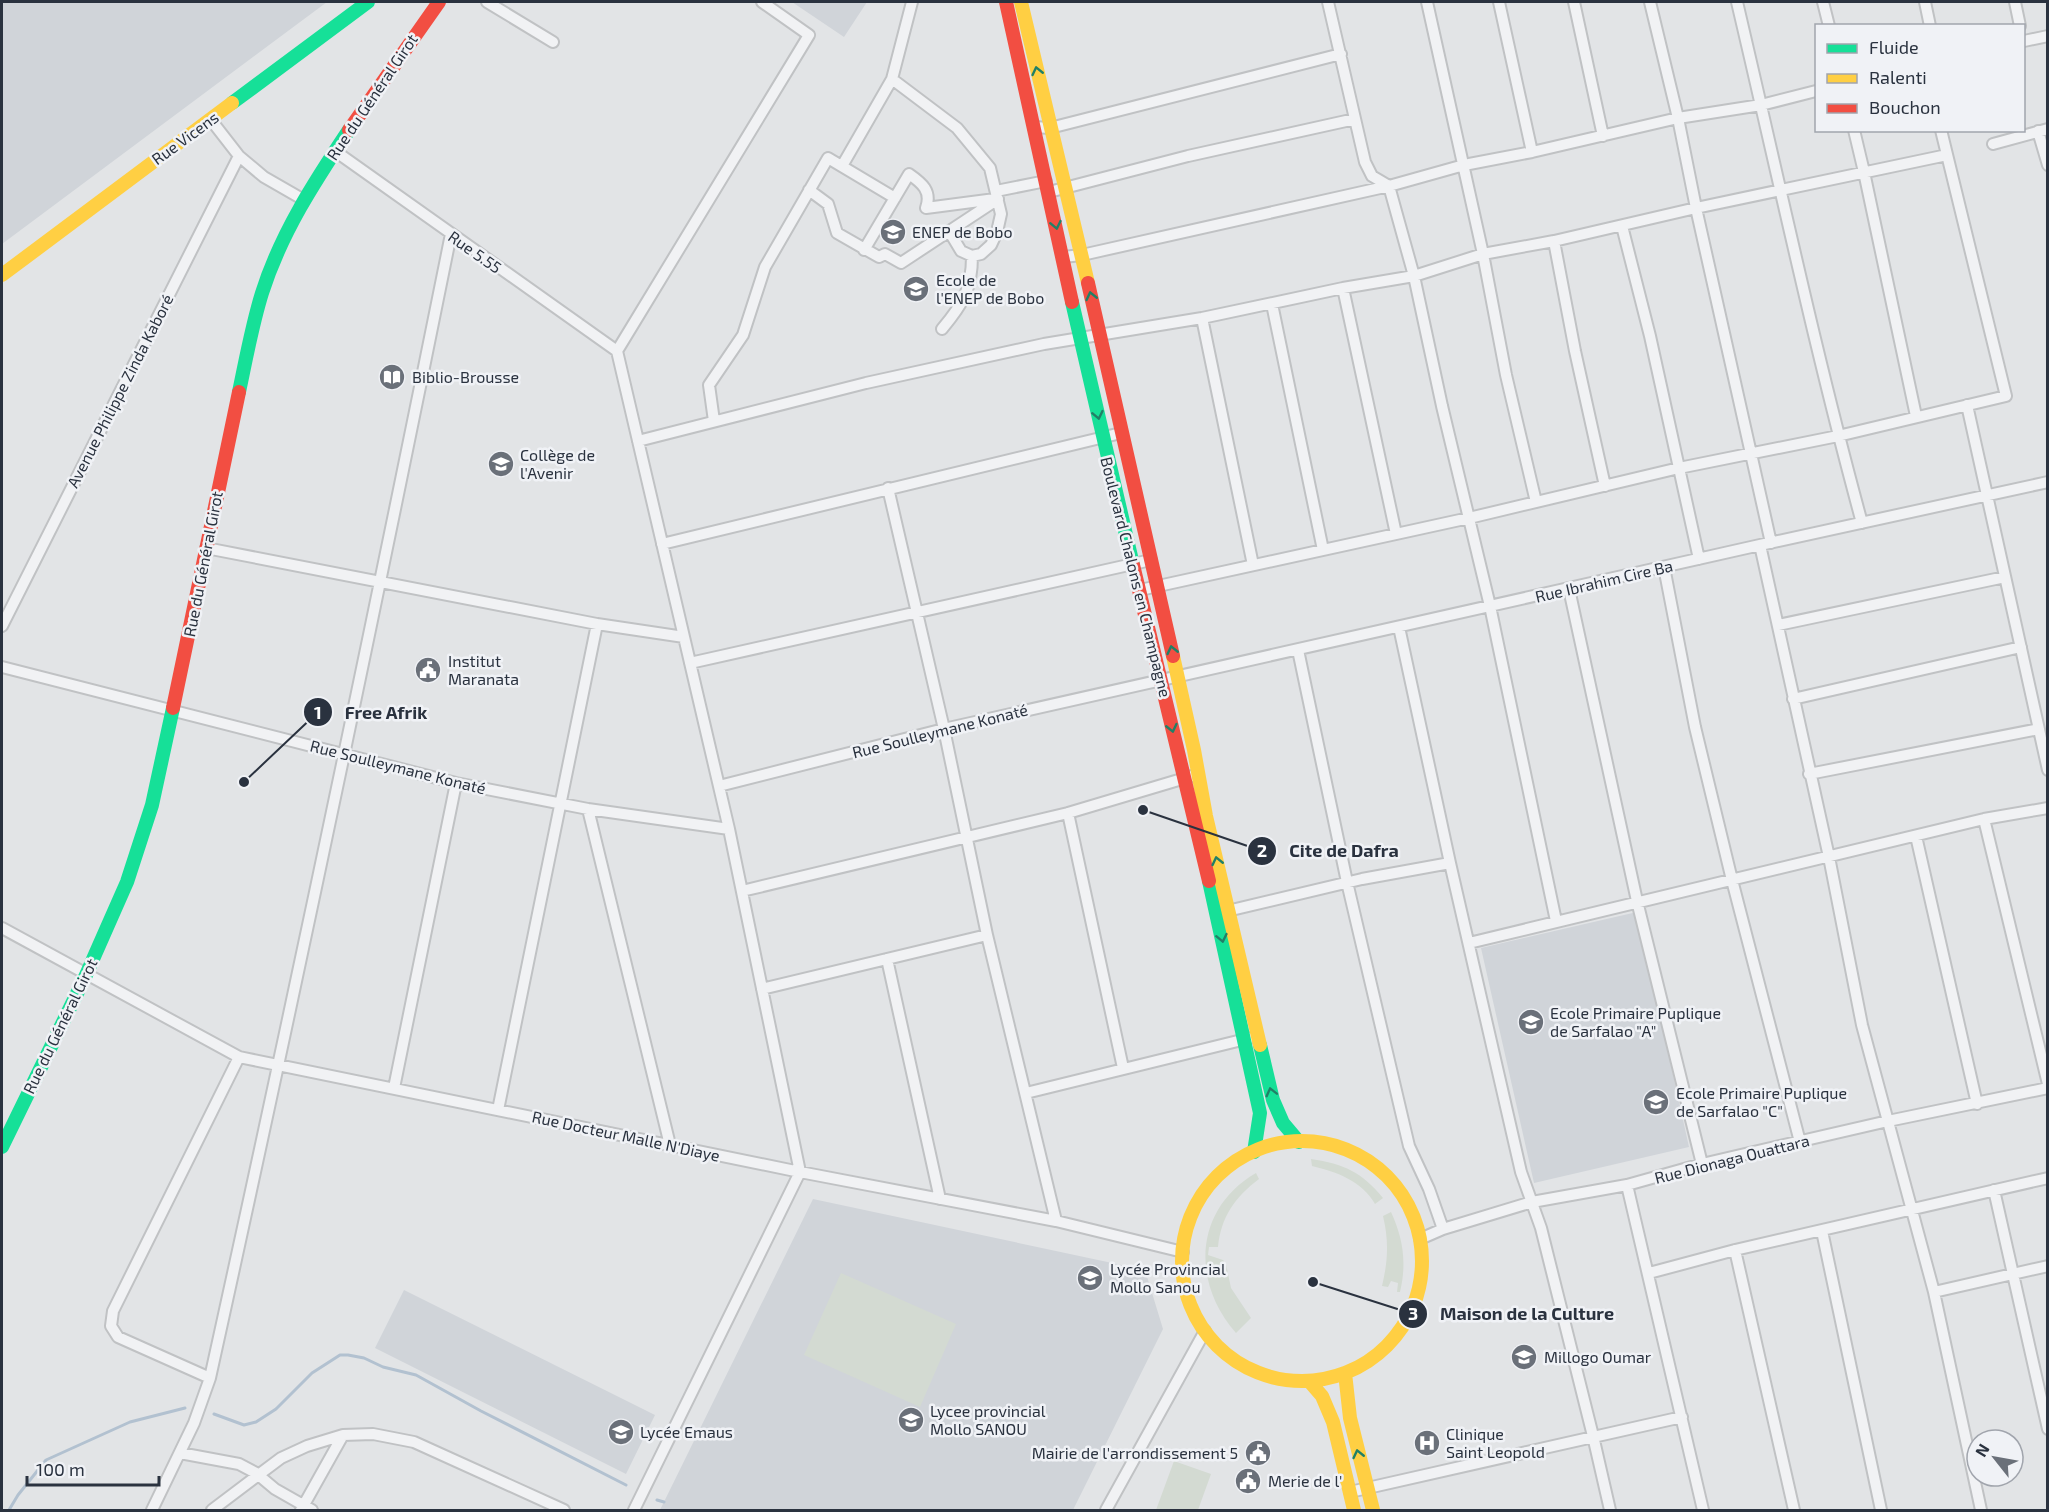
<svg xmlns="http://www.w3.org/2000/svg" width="2049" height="1512" font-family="'Exo 2',sans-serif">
	<rect width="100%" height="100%" fill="#e2e4e6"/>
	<path fill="#d0d4d9" d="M2,2H327L2,244Z
		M792,2H867L844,37Z
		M1637,912L1689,1147L1534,1183L1481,948Z
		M813,1199L1145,1270L1163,1329L1073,1510H660Z
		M404,1290L655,1415L626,1474L375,1348Z"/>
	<path fill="#d3dad2" d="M1311,1159C1344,1164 1362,1172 1383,1198L1375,1204C1362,1181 1337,1172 1312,1166Z
		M1256,1173L1259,1179C1235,1197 1221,1217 1218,1247H1209L1208,1255L1223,1260L1226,1264L1231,1288L1251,1318L1236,1333C1191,1282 1194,1209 1256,1173Z
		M1391,1212C1403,1238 1407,1263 1400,1292H1397L1398,1283L1391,1281L1388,1287L1382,1286C1388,1261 1389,1241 1383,1216Z
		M841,1273L956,1324L920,1407L804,1355Z
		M1174,1461L1211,1474L1198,1510H1156Z"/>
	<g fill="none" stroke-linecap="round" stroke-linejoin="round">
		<path stroke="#b2c1d0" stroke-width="3" d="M214,1414L244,1425L256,1422L276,1409L312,1373L340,1355H348L364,1358L383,1367L416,1375L481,1411L626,1485
			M657,1500L664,1502
			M9,1510L18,1495L46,1460L130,1422L185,1408"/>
		<g stroke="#c0c2c4" stroke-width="14">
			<path id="street" d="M487,2L553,42
				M1328,2L1365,162L1372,176L1389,186L1414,276L1442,406L1490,606L1556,921
				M1427,2L1483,254L1506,375L1536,502
				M1499,2L1532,152
				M1574,2L1603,136
				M1650,2L1678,118L1696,208L1771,543
				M1737,2C1778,176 1815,351 1862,523
				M1823,2L1829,26
				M1925,2L1930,26
				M2015,2L2020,26
				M2024,41L2048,36
				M892,79L957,128L990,168L1001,214L997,232L991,245L981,254L972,256L961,251L949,231
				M211,120L239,156L264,177L304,200
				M1034,127L1050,128L1341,54
				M1854,130L1864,172L1916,416
				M2038,131L2048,165
				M1993,144L2048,129
				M335,151L617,351
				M842,166L892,79L912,2
				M809,190L828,204L837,233L879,257L885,254L901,263L998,199
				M996,191L1046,181
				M1049,192L1188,156L1355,119
				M1622,226L1650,336L1699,559
				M1554,241L1575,351L1605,486
				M864,250L909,174C922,183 932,191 926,208L995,199
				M1063,257L1082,255L1389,186L1464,165L1532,152L1678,118L1761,105L1816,91
				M1343,288L1396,534
				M1272,304L1323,550
				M1202,318L1253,565
				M942,329C963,304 972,289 972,256
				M1967,405L2048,770
				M714,421L709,385L743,335L765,267L828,158L895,198
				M638,441L866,383L1044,344L1202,318L1343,288L1414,276L1483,254L1554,241L1696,208L1947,155
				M888,488L944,729L987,935L1056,1221
				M662,544L1121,433
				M1760,545L1829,857L1862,1025L1934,1292L1981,1510
				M206,548L597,624L684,637
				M1664,567L1695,727L1732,880L1800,1142
				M1569,589L1637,901L1702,1164
				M1140,590L1469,518L1679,468L1838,436L2006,396L1941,130
				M1778,625L2005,577
				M2,626L239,156
				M1399,627L1450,863L1521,1172L1541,1228L1593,1436L1610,1510
				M1298,650L1347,882L1409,1146L1429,1189L1443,1229
				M690,663L1151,560
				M2,667L456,783L588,809L729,829
				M1793,699L2021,647
				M1809,774L2039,729
				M719,786L944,729L1760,545L2048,482
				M588,809L670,1145
				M1068,813L1123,1068
				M1984,819L2048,1084
				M1916,836L1977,1104
				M742,891L1068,813L1192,776
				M1223,912L1362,879L1450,863
				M2,928L239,1057L800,1172L1056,1221L1183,1252
				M1469,943L1984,819L2048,808
				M887,959L940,1199
				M762,989L987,935
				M394,1088L456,783
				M1026,1093L1250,1038
				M498,1110L597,624
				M1627,1185L1703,1510
				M1994,1190L2048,1429
				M1822,1231L1881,1510
				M1420,1239L1443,1229L1532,1202L1627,1185L1702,1164L1888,1121L2048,1088
				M1735,1250L1794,1510
				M1649,1273L1735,1250L2048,1178
				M1934,1292L2048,1266
				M210,1378L118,1337L111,1326L113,1311L239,1057
				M180,1453L239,1464L256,1473L275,1489L312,1510
				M1350,1492L1682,1417
				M152,1510L194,1423L210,1378C294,997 374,616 451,234
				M212,1510L281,1458L307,1446L343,1435L373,1434L414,1442L564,1510
				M301,1510L343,1435
				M634,1510L800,1172L729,829L617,351L809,35L762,2
				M1106,1510L1205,1331"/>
		</g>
		<use href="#street" stroke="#f1f2f4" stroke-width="10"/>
		<path stroke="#16e098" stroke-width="14" d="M232,103L368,2
			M1072,302L1133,565
			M239,392C246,359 252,325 262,293C281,233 315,181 349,130
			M1209,881L1260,1113L1254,1152
			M1260,1045L1273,1100L1283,1123L1299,1142
			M2,1147L86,975L127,882L152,805L173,708"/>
		<path stroke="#ffcf43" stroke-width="14" d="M1021,2L1088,283
			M2,275L232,103
			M1173,656L1194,750L1206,816L1260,1045
			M1182 1261a120 120 0 1 1 240 0a120 120 0 1 1-240 0Z
			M1345,1373L1350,1418L1373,1510
			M1309,1381L1322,1396L1333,1422L1354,1510"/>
		<path stroke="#f24e42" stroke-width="14" d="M1006,2L1072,302
			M349,130L439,2
			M1088,283L1173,656
			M1133,565L1209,881
			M173,708L239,392"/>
	</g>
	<defs><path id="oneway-chevron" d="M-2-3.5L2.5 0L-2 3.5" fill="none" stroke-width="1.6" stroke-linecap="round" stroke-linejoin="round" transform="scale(1.5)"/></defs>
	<g stroke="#218067">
		<use href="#oneway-chevron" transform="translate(1037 71) rotate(-103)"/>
		<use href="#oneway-chevron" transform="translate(1056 225) rotate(78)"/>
		<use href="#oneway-chevron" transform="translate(1091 296) rotate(-103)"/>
		<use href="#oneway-chevron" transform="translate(1098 415) rotate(78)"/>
		<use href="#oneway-chevron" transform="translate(1172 650) rotate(-103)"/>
		<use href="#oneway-chevron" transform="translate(1172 728) rotate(77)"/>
		<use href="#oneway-chevron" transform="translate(1217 861) rotate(-103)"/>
		<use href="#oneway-chevron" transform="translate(1222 938) rotate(78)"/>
		<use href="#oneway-chevron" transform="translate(1271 1092) rotate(-104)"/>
		<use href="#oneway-chevron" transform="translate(1358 1454) rotate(-103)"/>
	</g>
	<defs>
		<g id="university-disc" transform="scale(1.35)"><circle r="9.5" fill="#6a7079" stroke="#f0f2f6"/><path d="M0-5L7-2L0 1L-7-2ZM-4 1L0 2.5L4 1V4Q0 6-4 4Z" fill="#fff"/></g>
		<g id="school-disc" transform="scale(1.35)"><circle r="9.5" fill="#6a7079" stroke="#f0f2f6"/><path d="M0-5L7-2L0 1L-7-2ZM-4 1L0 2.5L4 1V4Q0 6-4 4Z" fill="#fff"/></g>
		<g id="library-disc" transform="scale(1.35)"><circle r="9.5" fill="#6a7079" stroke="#f0f2f6"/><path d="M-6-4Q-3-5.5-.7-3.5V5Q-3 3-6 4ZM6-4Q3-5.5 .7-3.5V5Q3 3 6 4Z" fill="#fff"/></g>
		<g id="civic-disc" transform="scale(1.35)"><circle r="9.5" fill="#6a7079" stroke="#f0f2f6"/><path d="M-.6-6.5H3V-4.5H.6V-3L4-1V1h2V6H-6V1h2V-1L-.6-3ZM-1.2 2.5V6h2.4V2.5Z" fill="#fff"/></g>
		<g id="hospital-disc" transform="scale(1.35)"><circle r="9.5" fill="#6a7079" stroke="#f0f2f6"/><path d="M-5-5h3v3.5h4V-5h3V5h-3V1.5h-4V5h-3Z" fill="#fff"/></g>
	</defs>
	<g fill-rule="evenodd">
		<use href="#university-disc" x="893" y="232"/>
		<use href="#school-disc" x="916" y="289"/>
		<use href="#library-disc" x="392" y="377"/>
		<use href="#university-disc" x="501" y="464"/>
		<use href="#civic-disc" x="428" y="670"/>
		<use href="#school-disc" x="1531" y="1022"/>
		<use href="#school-disc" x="1656" y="1102"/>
		<use href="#school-disc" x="1090" y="1278"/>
		<use href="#school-disc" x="1524" y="1357"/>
		<use href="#school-disc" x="911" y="1420"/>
		<use href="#school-disc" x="621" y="1432"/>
		<use href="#hospital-disc" x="1427" y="1443"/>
		<use href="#civic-disc" x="1258" y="1453"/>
		<use href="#civic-disc" x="1248" y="1481"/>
	</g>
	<g text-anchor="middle" stroke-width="5" stroke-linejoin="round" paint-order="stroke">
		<g font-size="16" fill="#2a323f" stroke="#f0f2f6">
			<text transform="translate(372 97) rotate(-56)" y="6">Rue du Général Girot</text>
			<text transform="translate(185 138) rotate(-36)" y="6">Rue Vicens</text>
			<text transform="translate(475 252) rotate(35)" y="6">Rue 5.55</text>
			<text transform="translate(120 391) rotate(-63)" y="6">Avenue Philippe Zinda Kaboré</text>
			<text transform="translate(203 564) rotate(-79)" y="6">Rue du Général Girot</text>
			<text transform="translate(1136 577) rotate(76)" y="6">Boulevard Chalons en Champagne</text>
			<text transform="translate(1604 581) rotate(-13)" y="6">Rue Ibrahim Cire Ba</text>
			<text transform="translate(940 731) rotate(-14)" y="6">Rue Soulleymane Konaté</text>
			<text transform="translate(398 767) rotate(14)" y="6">Rue Soulleymane Konaté</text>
			<text transform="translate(60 1026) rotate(-64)" y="6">Rue du Général Girot</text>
			<text transform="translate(626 1136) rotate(12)" y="6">Rue Docteur Malle N'Diaye</text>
			<text transform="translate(1732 1159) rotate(-14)" y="6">Rue Dionaga Ouattara</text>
		</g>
		<g font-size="16" fill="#2a323f" stroke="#f0f2f6" text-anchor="start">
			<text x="912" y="238">ENEP de Bobo</text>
			<text x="936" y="286">Ecole de<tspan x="936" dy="18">l'ENEP de Bobo</tspan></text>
			<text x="412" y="383">Biblio-Brousse</text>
			<text x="520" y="461">Collège de<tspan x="520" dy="18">l'Avenir</tspan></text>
			<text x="448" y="667">Institut<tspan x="448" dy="18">Maranata</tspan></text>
			<text x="1550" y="1019">Ecole Primaire Puplique<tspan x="1550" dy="18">de Sarfalao "A"</tspan></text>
			<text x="1676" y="1099">Ecole Primaire Puplique<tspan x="1676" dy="18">de Sarfalao "C"</tspan></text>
			<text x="1110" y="1275">Lycée Provincial<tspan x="1110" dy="18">Mollo Sanou</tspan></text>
			<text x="1544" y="1363">Millogo Oumar</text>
			<text x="930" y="1417">Lycee provincial<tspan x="930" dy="18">Mollo SANOU</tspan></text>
			<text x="640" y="1438">Lycée Emaus</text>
			<text x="1446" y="1440">Clinique<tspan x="1446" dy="18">Saint Leopold</tspan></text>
			<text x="1238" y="1459" text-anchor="end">Mairie de l'arrondissement 5</text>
			<text x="1268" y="1487">Merie de l'</text>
		</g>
	</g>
	<path fill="none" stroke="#2a323f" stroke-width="2" d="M244 782L318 712M1143 810L1262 851M1313 1282L1413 1314"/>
	<g fill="#2a323f" stroke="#f0f2f6" stroke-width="2">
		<circle cx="244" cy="782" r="6"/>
		<circle cx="1143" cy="810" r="6"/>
		<circle cx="1313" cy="1282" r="6"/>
		<circle cx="318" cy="712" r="15"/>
		<circle cx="1262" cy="851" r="15"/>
		<circle cx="1413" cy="1314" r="15"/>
	</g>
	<g font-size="18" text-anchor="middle" font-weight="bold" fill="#fff">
		<text x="318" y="719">1</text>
		<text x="1262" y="857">2</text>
		<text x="1413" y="1320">3</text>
	</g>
	<g font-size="18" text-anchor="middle" font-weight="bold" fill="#2a323f" stroke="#f0f2f6" stroke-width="5" stroke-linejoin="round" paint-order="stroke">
		<text x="386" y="719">Free Afrik</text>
		<text x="1344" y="857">Cite de Dafra</text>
		<text x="1527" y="1320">Maison de la Culture</text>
	</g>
	<rect width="2049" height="1512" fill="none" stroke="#2a323f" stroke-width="6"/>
	<rect x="1815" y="24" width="210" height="108" fill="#f0f2f6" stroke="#a1a5ad" stroke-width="1.5"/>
	<rect x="1827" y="44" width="30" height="9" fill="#16e098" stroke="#a1a5ad" stroke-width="1.5"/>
	<text x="1869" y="54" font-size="18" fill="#2a323f">Fluide</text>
	<rect x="1827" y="74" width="30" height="9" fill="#ffcf43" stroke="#a1a5ad" stroke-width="1.5"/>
	<text x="1869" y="84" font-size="18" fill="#2a323f">Ralenti</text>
	<rect x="1827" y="104" width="30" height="9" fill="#f24e42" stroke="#a1a5ad" stroke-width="1.5"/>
	<text x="1869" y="114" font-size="18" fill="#2a323f">Bouchon</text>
	<g transform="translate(1995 1458) rotate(301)"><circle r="28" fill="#f0f2f6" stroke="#a1a5ad" stroke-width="1.5"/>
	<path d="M0-4.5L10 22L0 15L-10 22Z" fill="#6a7079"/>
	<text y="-9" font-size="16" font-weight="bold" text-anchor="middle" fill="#2a323f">N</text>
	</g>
	<path d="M27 1476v9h132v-9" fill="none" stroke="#2a323f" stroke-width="3"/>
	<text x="36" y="1476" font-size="18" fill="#2a323f" stroke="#f0f2f6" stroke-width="4.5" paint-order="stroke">100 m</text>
</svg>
